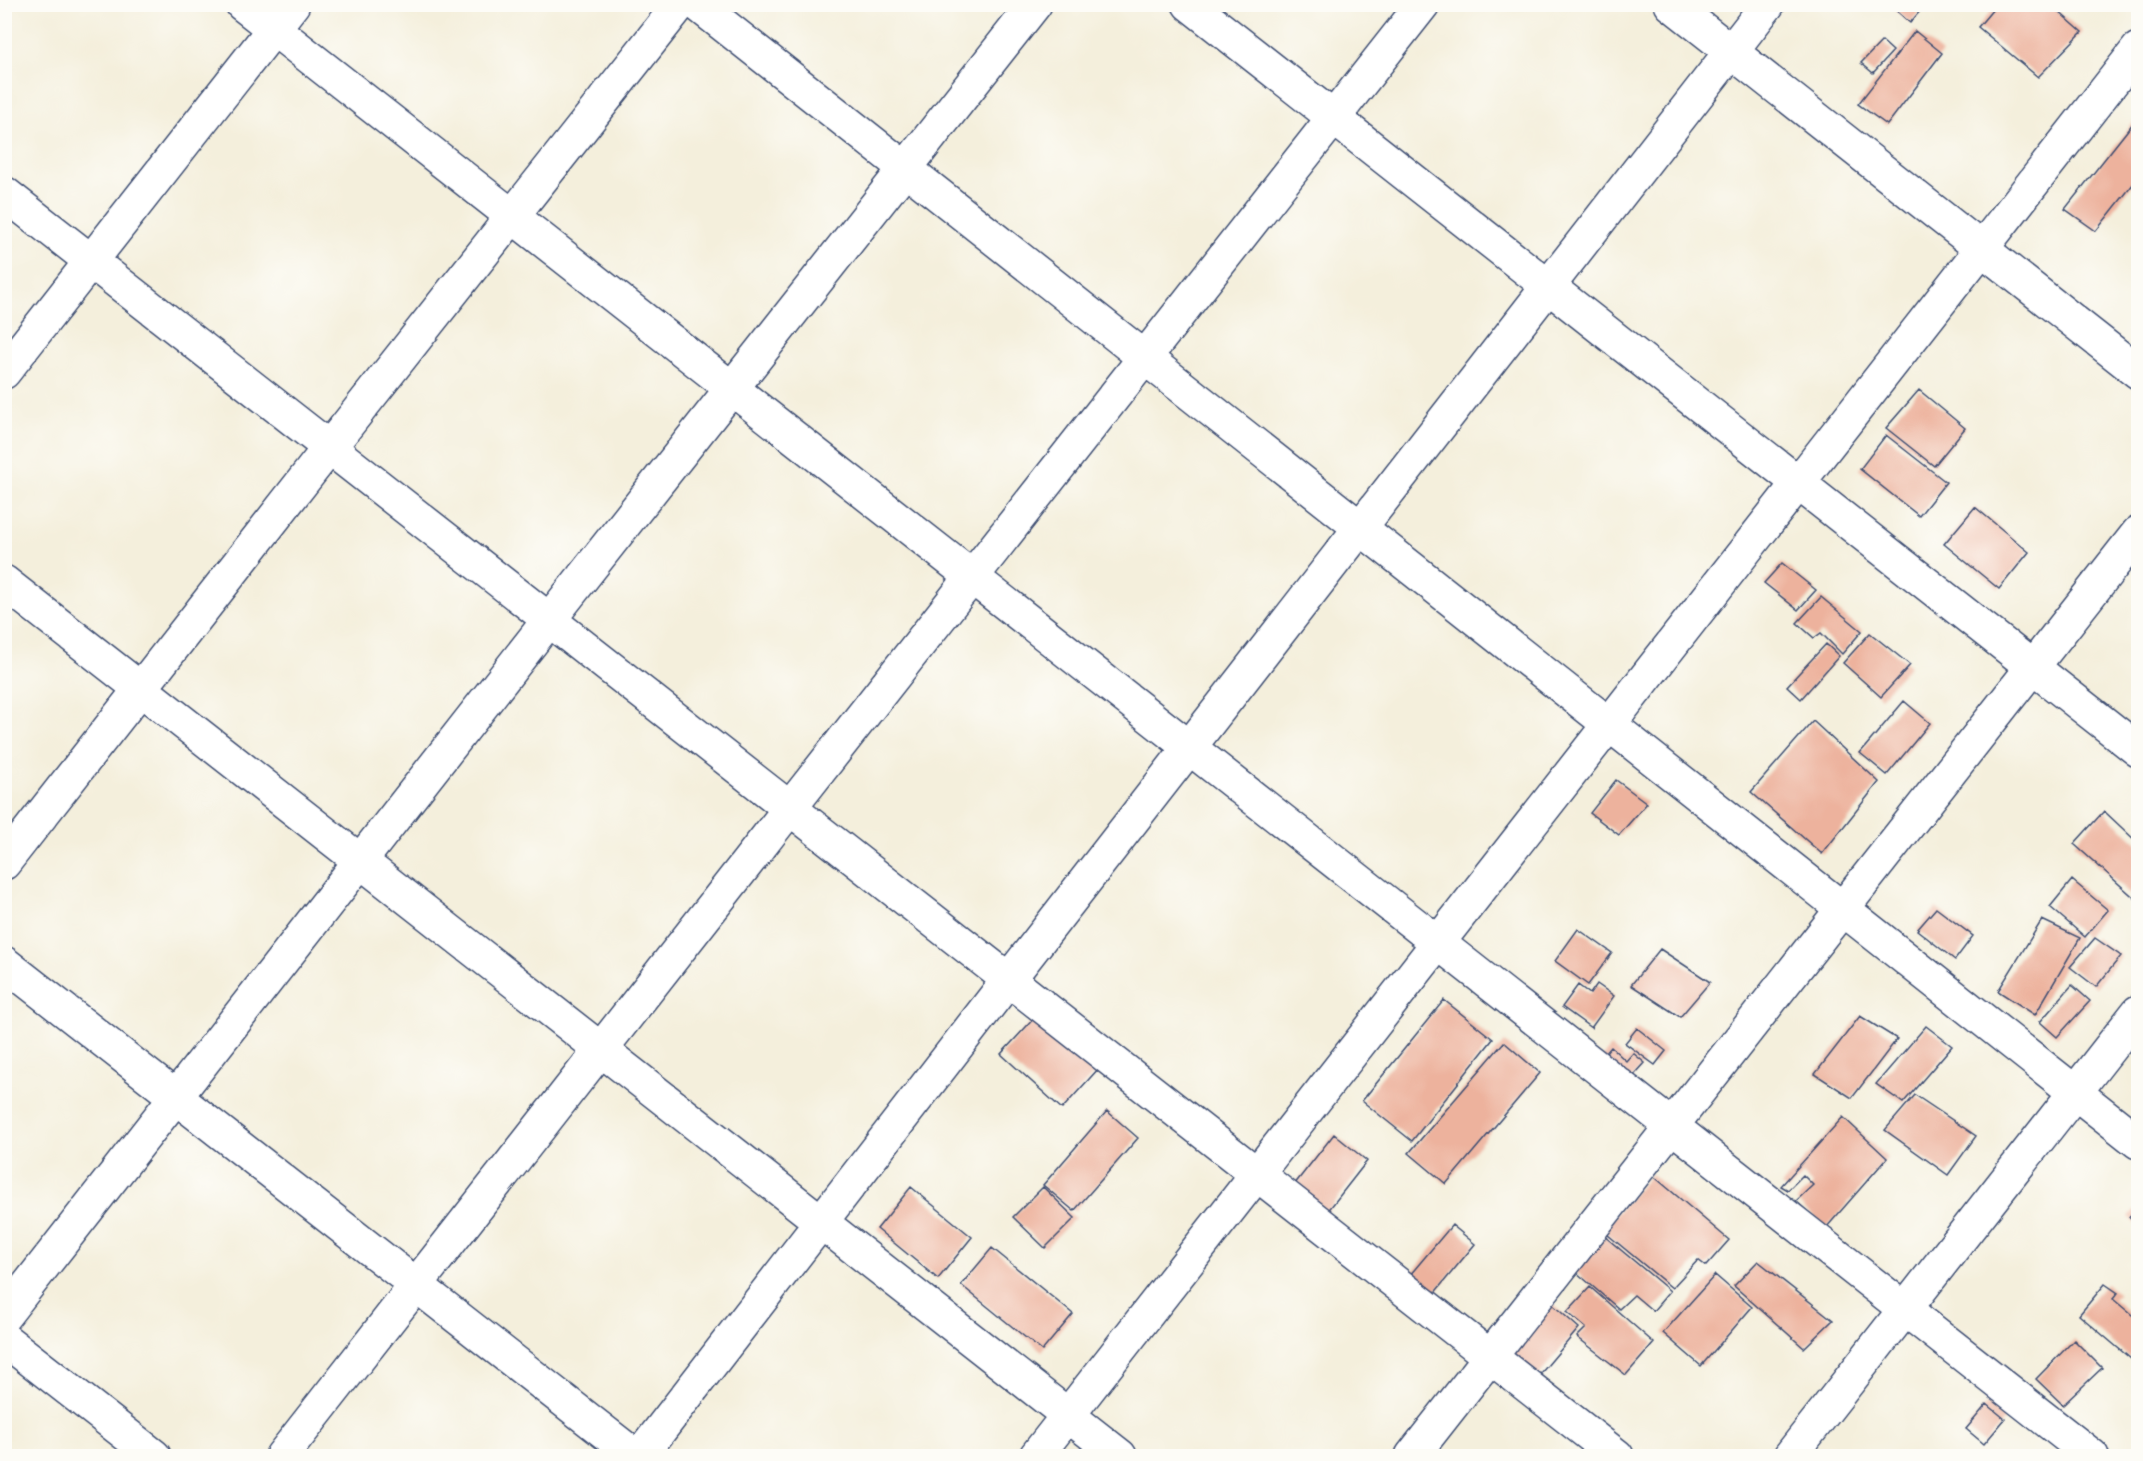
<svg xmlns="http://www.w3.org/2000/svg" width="2143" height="1461" font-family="'Gentium Book Plus',serif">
	<rect width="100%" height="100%" fill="#fdfcf7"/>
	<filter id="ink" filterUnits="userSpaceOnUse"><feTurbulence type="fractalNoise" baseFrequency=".0167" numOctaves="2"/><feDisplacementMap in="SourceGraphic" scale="12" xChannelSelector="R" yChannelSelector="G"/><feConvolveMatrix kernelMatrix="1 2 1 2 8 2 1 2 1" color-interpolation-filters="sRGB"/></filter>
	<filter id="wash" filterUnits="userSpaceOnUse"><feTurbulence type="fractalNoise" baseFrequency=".008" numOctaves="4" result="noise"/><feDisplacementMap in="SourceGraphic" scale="24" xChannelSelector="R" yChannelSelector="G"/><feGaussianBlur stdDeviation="1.35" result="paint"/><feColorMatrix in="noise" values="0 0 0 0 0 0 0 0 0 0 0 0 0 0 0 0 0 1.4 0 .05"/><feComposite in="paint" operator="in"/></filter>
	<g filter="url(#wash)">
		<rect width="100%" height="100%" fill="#f4efdc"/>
		<g id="blocks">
			<path fill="#edb29d" d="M1889,4H1926L1910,23Z
				M1990,4H2050L2082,32L2038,77L1978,27L1994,8Z
				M1915,31L1942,53L1887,125L1858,104Z
				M1882,41L1893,51L1873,73L1861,63Z
				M2138,117V178L2096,231L2065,209Z
				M1919,390L1965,428L1934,466L1886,428Z
				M1886,435L1946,482L1919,516L1860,469Z
				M1975,507L2029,552L1999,589L1944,544Z
				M1782,563L1816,590L1798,610L1764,583Z
				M1821,597L1862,631L1842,654L1821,633L1814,638L1797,623Z
				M1870,633L1910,665L1881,697L1843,663Z
				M1826,644L1839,656L1801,699L1787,686Z
				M1904,701L1930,723L1887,775L1860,753Z
				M1813,721L1879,782L1822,854L1751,792Z
				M1616,780L1647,803L1619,835L1590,813Z
				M2104,811L2138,843V901L2074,844Z
				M2072,880L2108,910L2085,937L2050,907Z
				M1936,908L1973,936L1955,960L1917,930Z
				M2042,920L2080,938L2035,1015L1998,991Z
				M1578,929L1612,953L1588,985L1555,961Z
				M2095,938L2121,956L2096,987L2070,967Z
				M1660,949L1710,982L1680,1017L1631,985Z
				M1597,984L1614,996L1591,1028L1562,1007L1578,985L1590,994Z
				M2072,985L2090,1001L2057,1037L2040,1022Z
				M1444,1000L1493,1039L1412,1141L1362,1101Z
				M1038,1014L1099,1068L1062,1109L1001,1054Z
				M1860,1016L1897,1039L1852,1098L1815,1074Z
				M1926,1026L1952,1046L1903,1103L1876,1084Z
				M1637,1028L1666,1051L1655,1065L1625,1043Z
				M1504,1042L1540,1073L1446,1184L1409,1153Z
				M1611,1047L1626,1061L1633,1053L1645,1063L1626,1084L1599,1061Z
				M1915,1095L1976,1136L1948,1175L1885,1130Z
				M1107,1111L1138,1138L1074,1211L1043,1185Z
				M1843,1117L1887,1158L1826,1228L1796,1201L1813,1185L1803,1175L1788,1190L1781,1186Z
				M1334,1134L1367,1161L1320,1221L1287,1194Z
				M1651,1174L1729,1240L1706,1266L1698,1260L1672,1288L1602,1230Z
				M911,1187L972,1237L938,1279L877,1229Z
				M1043,1187L1075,1218L1045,1248L1013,1217Z
				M2138,1207V1227L2129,1217Z
				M1452,1225L1475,1244L1423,1307L1399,1288Z
				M1597,1230L1670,1291L1653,1311L1634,1295L1619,1309L1569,1266Z
				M992,1248L1073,1314L1042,1351L961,1285Z
				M1758,1261L1833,1320L1804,1348L1734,1286Z
				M1715,1275L1752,1307L1701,1366L1663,1333Z
				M2105,1284L2118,1293L2113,1299L2138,1320V1350L2131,1359L2079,1315Z
				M1590,1287L1654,1343L1626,1375L1577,1337L1586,1328L1567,1312Z
				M1544,1297L1579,1328L1526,1391L1490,1361Z
				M2074,1340L2102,1368L2063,1405L2036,1379Z
				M1987,1404L2005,1419L1984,1444L1966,1429Z"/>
		</g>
	</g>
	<g filter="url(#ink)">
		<use href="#blocks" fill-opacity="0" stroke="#3c4c71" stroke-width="1.5"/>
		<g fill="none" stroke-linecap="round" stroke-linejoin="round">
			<g stroke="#3c4c71" stroke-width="36">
				<path id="minor" d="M242,4L2092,1456
					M697,4L2138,1142
					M1189,4L2138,750
					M1671,4L2138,372
					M4,193L1617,1456
					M4,372L293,4
					M4,582L1120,1456
					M4,863L329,448L680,4
					M4,963L635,1456
					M4,1316L549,620L1035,4
					M4,1339L154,1456
					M282,1456L790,808L1423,4
					M640,1456L1009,979L1768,4
					M1036,1456L2138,49
					M1412,1456L2138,533
					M1790,1456L2138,1012"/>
			</g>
			<use href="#minor" stroke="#fff" stroke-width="33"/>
		</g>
	</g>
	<rect width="2143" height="1461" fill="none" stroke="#fdfcf7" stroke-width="24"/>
</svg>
